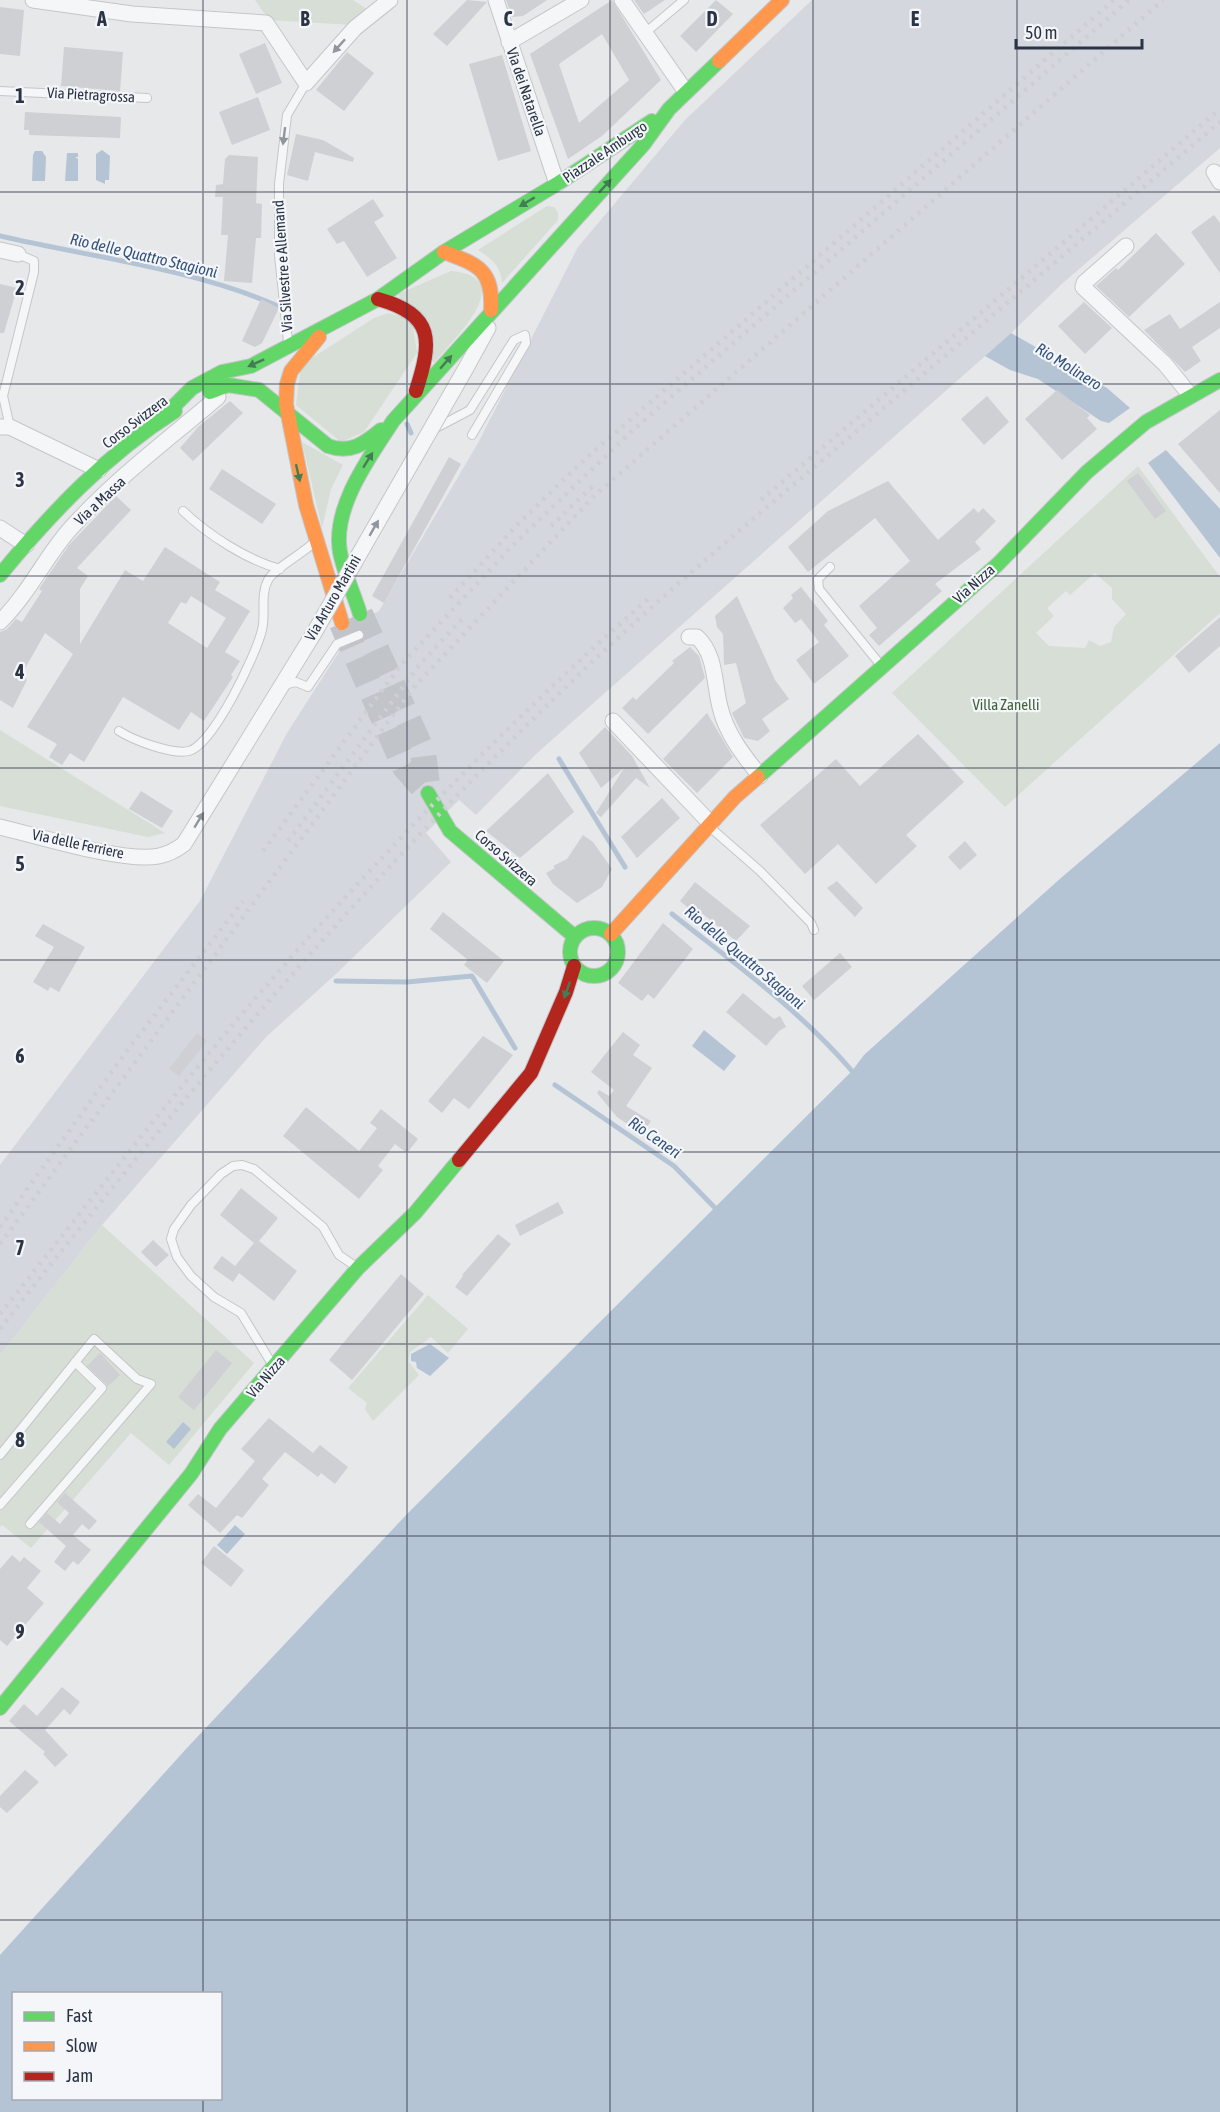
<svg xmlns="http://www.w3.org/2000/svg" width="1220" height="2112" font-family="'Asap Condensed',sans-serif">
	<rect width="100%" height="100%" fill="#e6e8ea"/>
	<path fill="#d4d7dd" d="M812,0H1220V148L1064,282L1011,333L536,754L476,815L459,800L426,833L451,862L336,974L266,1037L102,1225L0,1355V1165L200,901L287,733L339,652L334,633L379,611L478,443L578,247L685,120Z"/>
	<path fill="#d6ded6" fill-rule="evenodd" d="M255,0H353L370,11L353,25L269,20Z
		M547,206L554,207L558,212V220L502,283C501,266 492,259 478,250Z
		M451,271C520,277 454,339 434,363L398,294Z
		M388,313L412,320L417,353L364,432L341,442L296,405L301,365L374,318Z
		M302,442L343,465L331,489L322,528Z
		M1138,466L1220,577V613L1005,807L892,693ZM1095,573L1112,588V599L1126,614L1114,627L1111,642L1100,646L1089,640L1085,648L1049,646L1036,633L1054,616L1047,608L1066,591L1070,595Z
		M0,730L165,833L148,837L0,806Z
		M102,1225L254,1363L169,1465L131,1433L31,1548L2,1525L0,1527V1355Z
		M428,1295L468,1329L448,1353L431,1337L410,1352L409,1362L419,1375L373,1421L365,1409L367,1403L348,1388Z"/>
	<path fill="#b4c4d5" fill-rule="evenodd" d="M102,150L110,156L109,180H105V184L96,180V154Z
		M35,151H42L46,157L45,181H32L33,155Z
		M67,153H78V157H75L78,159V181H65Z
		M1011,333L1107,388L1130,408L1109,423L1101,421L1038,379L1010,370L985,356Z
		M1166,450L1220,509V558L1148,463Z
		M1220,743V2112H0V1955L186,1749L408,1513L852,1071L864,1055L1062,877ZM14,1994H220V2098H14Z
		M704,1030L736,1056L724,1071L692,1046Z
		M430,1344L449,1358L430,1376L417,1368L416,1362L411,1361V1354Z
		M183,1422L191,1429L174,1449L166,1442Z
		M235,1525L245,1534L227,1554L217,1545Z"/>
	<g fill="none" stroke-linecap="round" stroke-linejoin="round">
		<path stroke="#b4c4d5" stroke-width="5" d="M0,236C90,257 196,269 280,307
			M407,424L411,433
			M559,759L625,867
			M672,914C735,964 800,1010 852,1071
			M336,981L407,982L472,976L515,1048
			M555,1085L674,1166L721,1214"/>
	</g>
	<path fill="#ced0d3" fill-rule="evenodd" d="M467,0L487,2L447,46L433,34Z
		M506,0H547L523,16L512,17Z
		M612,0L661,80L602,136L568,159L530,54ZM602,34L629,80L579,123L559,64Z
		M634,0H665L644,14Z
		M716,0L733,14L696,52L680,36Z
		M0,7L24,10L20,56L0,54Z
		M265,43L282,83L256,94L239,54Z
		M64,47L123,52L120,91L61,86Z
		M347,52L374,73L344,111L316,90Z
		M502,55L531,151L498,161L469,64Z
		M258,97L270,130L232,145L219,112Z
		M25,112L121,117L120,138L29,135V130H24Z
		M296,134L323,140L354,158L353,162L315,152L308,181L287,175Z
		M229,155L258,157L256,203L262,204L261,238H256L252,283L224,281L228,235H221L223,197H215L216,185L223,184L225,159Z
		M373,199L384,216L374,222L397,258L367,277L344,241L337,244L327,229Z
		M1214,215L1220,223V273L1191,232Z
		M1156,233L1185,264L1129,317L1096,286L1116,268L1118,270Z
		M0,284L17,288L4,333H0Z
		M261,299L279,308L262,343L255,347L242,341Z
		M1084,302L1112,328L1085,354L1058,326Z
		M1220,302V328L1192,347L1201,361L1185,372L1144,330L1170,314L1180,329Z
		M1057,390L1090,415L1087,418L1097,429L1062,460L1025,419Z
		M987,396L1009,422L984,445L961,419Z
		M230,401L243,413L193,461L180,448L199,426Z
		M1220,410V493L1178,444Z
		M449,457L461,464L384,603L372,596Z
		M222,469L276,504L262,524L209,489Z
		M1138,473L1166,511L1155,519L1127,481Z
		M888,481L938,540L974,508L978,513L983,508L996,521L975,542L981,549L935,584L942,591L879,646L869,635L877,628L859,606L910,561L875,518L808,572L788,547L828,511Z
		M116,496L131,510L77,568L88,576L80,589V644L125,570L143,581L165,547L220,582L215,590L250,611L225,652L240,661L231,675L233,677L204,721L191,712L179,730L123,697L84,762L70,753L62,765L49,757L57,744L27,727L73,654L45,633L22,674L27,680L13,708L0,700V632L7,629L16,619L22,622L42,591L39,589L69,545ZM191,596L226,618L207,648L168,623L181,602L186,604Z
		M801,587L828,621L824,625L849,656L814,684L796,660L819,642L801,619L795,623L783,608L793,598L791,595Z
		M737,596L775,680L789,699L762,719L770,731L758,741L744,738L732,713L746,703L736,663L724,665L723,634L717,627L715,616Z
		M1220,617V646L1189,673L1175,656Z
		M690,647L699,656L705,678L648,734L622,708L633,697L636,700L674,663L672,661Z
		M707,713L733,757L697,793L663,759Z
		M605,727L632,756L650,788L636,778L601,817L596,813L624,768L601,788L579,753Z
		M918,734L964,782L906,835L917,846L876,884L838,844L805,874L760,825L836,759L860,786Z
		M548,773L574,812L520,858L486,831Z
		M141,791L173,811L162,828L129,809Z
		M662,798L680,818L637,858L621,837Z
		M583,835L593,842L612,869L602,887L577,903L553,884L546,873L555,868L553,866L567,859Z
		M965,841L977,855L960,870L948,857Z
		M837,881L863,908L855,917L827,888Z
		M695,882L750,926L736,941L697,909L693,912L680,901Z
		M443,912L504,961L487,983L464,965L468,960L430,929Z
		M663,923L693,949L654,999L648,994L642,1001L618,983Z
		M43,924L85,947L59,992L50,987L48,991L33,982L54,947L35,936Z
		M840,953L852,967L814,1000L802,986Z
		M743,993L774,1019L780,1016L786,1027L779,1031L766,1046L726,1012Z
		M623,1032L640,1045L633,1055L652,1068L626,1106L651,1121L642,1134L617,1117L597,1093L599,1090L609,1096L614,1090L591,1072Z
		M197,1033L207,1041L179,1076L169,1069Z
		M483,1036L513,1055L469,1109L454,1098L442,1113L428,1101Z
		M306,1107L359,1151L377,1128L370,1123L381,1109L418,1139L407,1153L395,1144L378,1166L383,1170L359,1199L283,1136Z
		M241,1188L278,1218L259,1241L297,1271L274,1301L239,1273L233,1282L213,1268L222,1256L235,1266L254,1243L220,1215Z
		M558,1202L564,1213L520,1236L515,1225Z
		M498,1234L511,1244L467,1296L455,1287L463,1276L462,1275Z
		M153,1240L169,1255L156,1267L141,1252Z
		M401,1274L424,1294L352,1380L329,1360Z
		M216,1350L232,1363L194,1410L178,1397Z
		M100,1353L120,1375L108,1386L87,1366Z
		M269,1418L313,1453L320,1445L348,1467L335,1484L321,1473L318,1477L285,1452L262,1479L269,1485L242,1518L237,1515L220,1533L188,1505L198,1494L216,1508L255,1461L241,1449Z
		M65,1493L97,1521L89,1530L82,1524L73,1535L91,1550L78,1565L73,1561L65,1571L54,1562L66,1546L39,1522L47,1513L60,1524L69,1513L57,1502Z
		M214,1546L244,1570L231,1587L201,1563Z
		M12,1555L20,1562L24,1557L41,1571L27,1588L44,1603L7,1646L0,1640V1569Z
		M62,1687L80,1702L70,1715L64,1709L45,1730L68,1755L55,1767L43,1754L45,1752L9,1721L24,1704L37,1716Z
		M25,1770L39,1782L7,1813L0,1807V1796Z"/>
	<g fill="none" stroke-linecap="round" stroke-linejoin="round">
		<path stroke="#c1c4c9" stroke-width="26" stroke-dasharray="26 13" stroke-linecap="butt" d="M360,614L423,753L428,793
			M342,623L405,767L428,793"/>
		<g stroke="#c4c6c8" stroke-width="10">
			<path id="lane" d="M645,33L684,0
				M0,91L147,98
				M288,342L279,255V184L287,115L306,83
				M10,427L3,396L34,272V261L18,254
				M434,429L470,410L514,340L525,335L526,343L472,435
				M183,511C208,535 247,560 280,569
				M830,567L818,579L819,589L879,663
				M284,685L296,682L308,687L337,644L359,635
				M119,731C133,740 172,755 189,751C213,745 256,655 262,630C266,614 260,595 268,580C274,569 300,555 311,545
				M712,829L760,871L811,923L814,930
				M272,1364L241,1313L214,1297L191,1276L177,1257L171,1239L174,1229L191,1205L221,1174L233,1166L242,1165L254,1169L323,1227L339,1255L355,1266
				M0,1455L94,1339L137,1379L151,1384L30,1524
				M0,1505L102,1388L75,1362"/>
		</g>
		<g stroke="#c4c6c8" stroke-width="17">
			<path id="street" d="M33,0L132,14L266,23L306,83L355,28L390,0
				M496,0L557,184
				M622,0L686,92
				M509,42L581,0
				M1214,172L1220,182
				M1126,246L1084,283L1083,287L1165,364L1190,395
				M0,250L18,254
				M466,368L488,328
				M0,427H10L99,470
				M0,528L26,545
				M0,622C30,592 45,557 71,528C115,479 169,439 218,397
				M689,637H697C716,654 714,684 720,707C726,733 743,755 760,776
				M613,721L711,824
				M0,827C38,836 124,863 159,856C169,854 176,850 184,844L314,633"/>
		</g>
		<g stroke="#c2c5c8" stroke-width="16">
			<path id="fast" d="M210,392L228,385L259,390L328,446C350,454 364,444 381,430
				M161,419L192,388L222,372L251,366L378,299L444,252L557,184L652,121
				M0,575C51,513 107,454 175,411
				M360,614C354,594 344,573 340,552C332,507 370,457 393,421L643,145L669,109L719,61
				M758,777L998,564L1087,472L1146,422L1220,380
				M428,793L450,831L575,937
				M570 952a24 24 0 1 1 48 0a24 24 0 1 1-48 0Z
				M0,1708L191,1474L220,1429L358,1268L415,1213L459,1160"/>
		</g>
		<g stroke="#c2c5c8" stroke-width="16">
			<path id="slow" d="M719,61L782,0
				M444,252C479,265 493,270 491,310
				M319,337L291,371L287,384L286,404L306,505L342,623
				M611,934L735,797L758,777"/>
		</g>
		<g stroke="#c2c5c8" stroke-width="16">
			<path id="jam" d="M378,299C435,315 432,341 416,391
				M459,1160L531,1073L566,992L574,966"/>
		</g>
		<use href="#lane" stroke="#f5f6f7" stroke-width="8"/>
		<use href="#street" stroke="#f5f6f7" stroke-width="15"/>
		<use href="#fast" stroke="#63d668" stroke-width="14"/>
		<use href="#slow" stroke="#ff974d" stroke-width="14"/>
		<use href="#jam" stroke="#b3261e" stroke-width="14"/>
		<path stroke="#cecfd2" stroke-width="4.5" stroke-dasharray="3 6" stroke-linecap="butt" d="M761,500L1220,109
			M551,526L594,485
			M450,598L516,526L584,460L1114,0
			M288,841L420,664L464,617
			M263,851L400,666L516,542L632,431L1129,0
			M0,1227L126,1052L243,901
			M0,1244L414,687L594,496L1163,0
			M0,1314C105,1183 208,1048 321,924C424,810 533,700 648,599
			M0,1329C176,1104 360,885 566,687C657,599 754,518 851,436C974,331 1097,227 1220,122"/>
		<g stroke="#c4c6c8" stroke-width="17" stroke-linecap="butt">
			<path id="street-bridge" d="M314,633L466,368"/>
		</g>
		<use href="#street-bridge" stroke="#f5f6f7" stroke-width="15"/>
	</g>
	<defs><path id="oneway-solid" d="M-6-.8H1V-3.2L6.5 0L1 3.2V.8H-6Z" transform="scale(1.5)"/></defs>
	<g fill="#90959e">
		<use href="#oneway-solid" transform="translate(339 46) rotate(132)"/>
		<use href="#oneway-solid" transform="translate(284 136) rotate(97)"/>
		<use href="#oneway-solid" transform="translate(374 528) rotate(-60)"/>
		<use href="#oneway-solid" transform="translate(199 820) rotate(-59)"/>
	</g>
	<g fill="#447d55">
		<use href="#oneway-solid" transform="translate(605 186) rotate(-47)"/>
		<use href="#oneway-solid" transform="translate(527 202) rotate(149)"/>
		<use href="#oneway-solid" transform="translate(446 362) rotate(-49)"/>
		<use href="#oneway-solid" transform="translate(256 363) rotate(156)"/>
		<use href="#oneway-solid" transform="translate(368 460) rotate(-58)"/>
		<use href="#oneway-solid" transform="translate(298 473) rotate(77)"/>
		<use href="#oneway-solid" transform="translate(567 990) rotate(110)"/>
	</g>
	<path fill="none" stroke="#2b3445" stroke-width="1.5" stroke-opacity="0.55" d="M203,0V1994M407,0V2112M610,0V2112M813,0V2112M1017,0V2112M0,192H1220M0,384H1220M0,576H1220M0,768H1220M0,960H1220M0,1152H1220M0,1344H1220M0,1536H1220M0,1728H1220M0,1920H1220M203,2098V2112"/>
	<g text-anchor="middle" stroke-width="4.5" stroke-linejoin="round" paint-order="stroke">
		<g font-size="15" fill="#2b3445" stroke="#f4f6f9">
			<text transform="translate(526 92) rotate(71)" y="5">Via dei Natarella</text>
			<text transform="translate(91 95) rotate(3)" y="5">Via Pietragrossa</text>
			<text transform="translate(605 152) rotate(-34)" y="5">Piazzale Amburgo</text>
			<text transform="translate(283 266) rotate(-94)" y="5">Via Silvestre e Allemand</text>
			<text transform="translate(135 422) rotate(-37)" y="5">Corso Svizzera</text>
			<text transform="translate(100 501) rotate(-43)" y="5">Via a Massa</text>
			<text transform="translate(974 584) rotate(-42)" y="5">Via Nizza</text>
			<text transform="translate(333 598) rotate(-60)" y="5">Via Arturo Martini</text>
			<text transform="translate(78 844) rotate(12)" y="5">Via delle Ferriere</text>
			<text transform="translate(506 858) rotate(41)" y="5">Corso Svizzera</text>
			<text transform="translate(266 1377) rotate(-49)" y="5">Via Nizza</text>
		</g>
		<g font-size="15" fill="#3f6138" stroke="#f4f6f9">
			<text x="1006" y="710">Villa Zanelli</text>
		</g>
		<g font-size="16" font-style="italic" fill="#34527a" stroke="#f4f6f9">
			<text transform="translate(144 255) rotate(13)" y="6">Rio delle Quattro Stagioni</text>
			<text transform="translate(1069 366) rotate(32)" y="6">Rio Molinero</text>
			<text transform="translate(745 957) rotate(40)" y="6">Rio delle Quattro Stagioni</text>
			<text transform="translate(655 1137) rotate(35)" y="6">Rio Ceneri</text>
		</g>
	</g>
	<g font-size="20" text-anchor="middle" font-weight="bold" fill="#2b3445" stroke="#f4f6f9" stroke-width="4.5" stroke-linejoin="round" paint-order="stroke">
		<text x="102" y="26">A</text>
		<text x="305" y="26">B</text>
		<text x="508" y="26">C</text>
		<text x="712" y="26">D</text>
		<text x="915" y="26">E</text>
		<text x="20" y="103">1</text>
		<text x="20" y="295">2</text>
		<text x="20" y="487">3</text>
		<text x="20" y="679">4</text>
		<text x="20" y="871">5</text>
		<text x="20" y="1063">6</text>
		<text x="20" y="1255">7</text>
		<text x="20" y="1447">8</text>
		<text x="20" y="1639">9</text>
	</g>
	<rect x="12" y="1992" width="210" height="108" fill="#f4f6f9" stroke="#a4a8b1" stroke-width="1.5"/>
	<rect x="24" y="2012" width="30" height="9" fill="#63d668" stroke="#a4a8b1" stroke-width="1.5"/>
	<text x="66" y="2022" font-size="18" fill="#2b3445">Fast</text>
	<rect x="24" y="2042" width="30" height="9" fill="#ff974d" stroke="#a4a8b1" stroke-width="1.5"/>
	<text x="66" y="2052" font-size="18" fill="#2b3445">Slow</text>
	<rect x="24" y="2072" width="30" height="9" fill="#b3261e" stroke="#a4a8b1" stroke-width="1.5"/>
	<text x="66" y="2082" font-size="18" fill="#2b3445">Jam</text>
	<path d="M1016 39v9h126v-9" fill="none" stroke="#2b3445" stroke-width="3"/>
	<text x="1025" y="39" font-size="18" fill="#2b3445" stroke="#f4f6f9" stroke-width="4.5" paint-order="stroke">50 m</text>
</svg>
